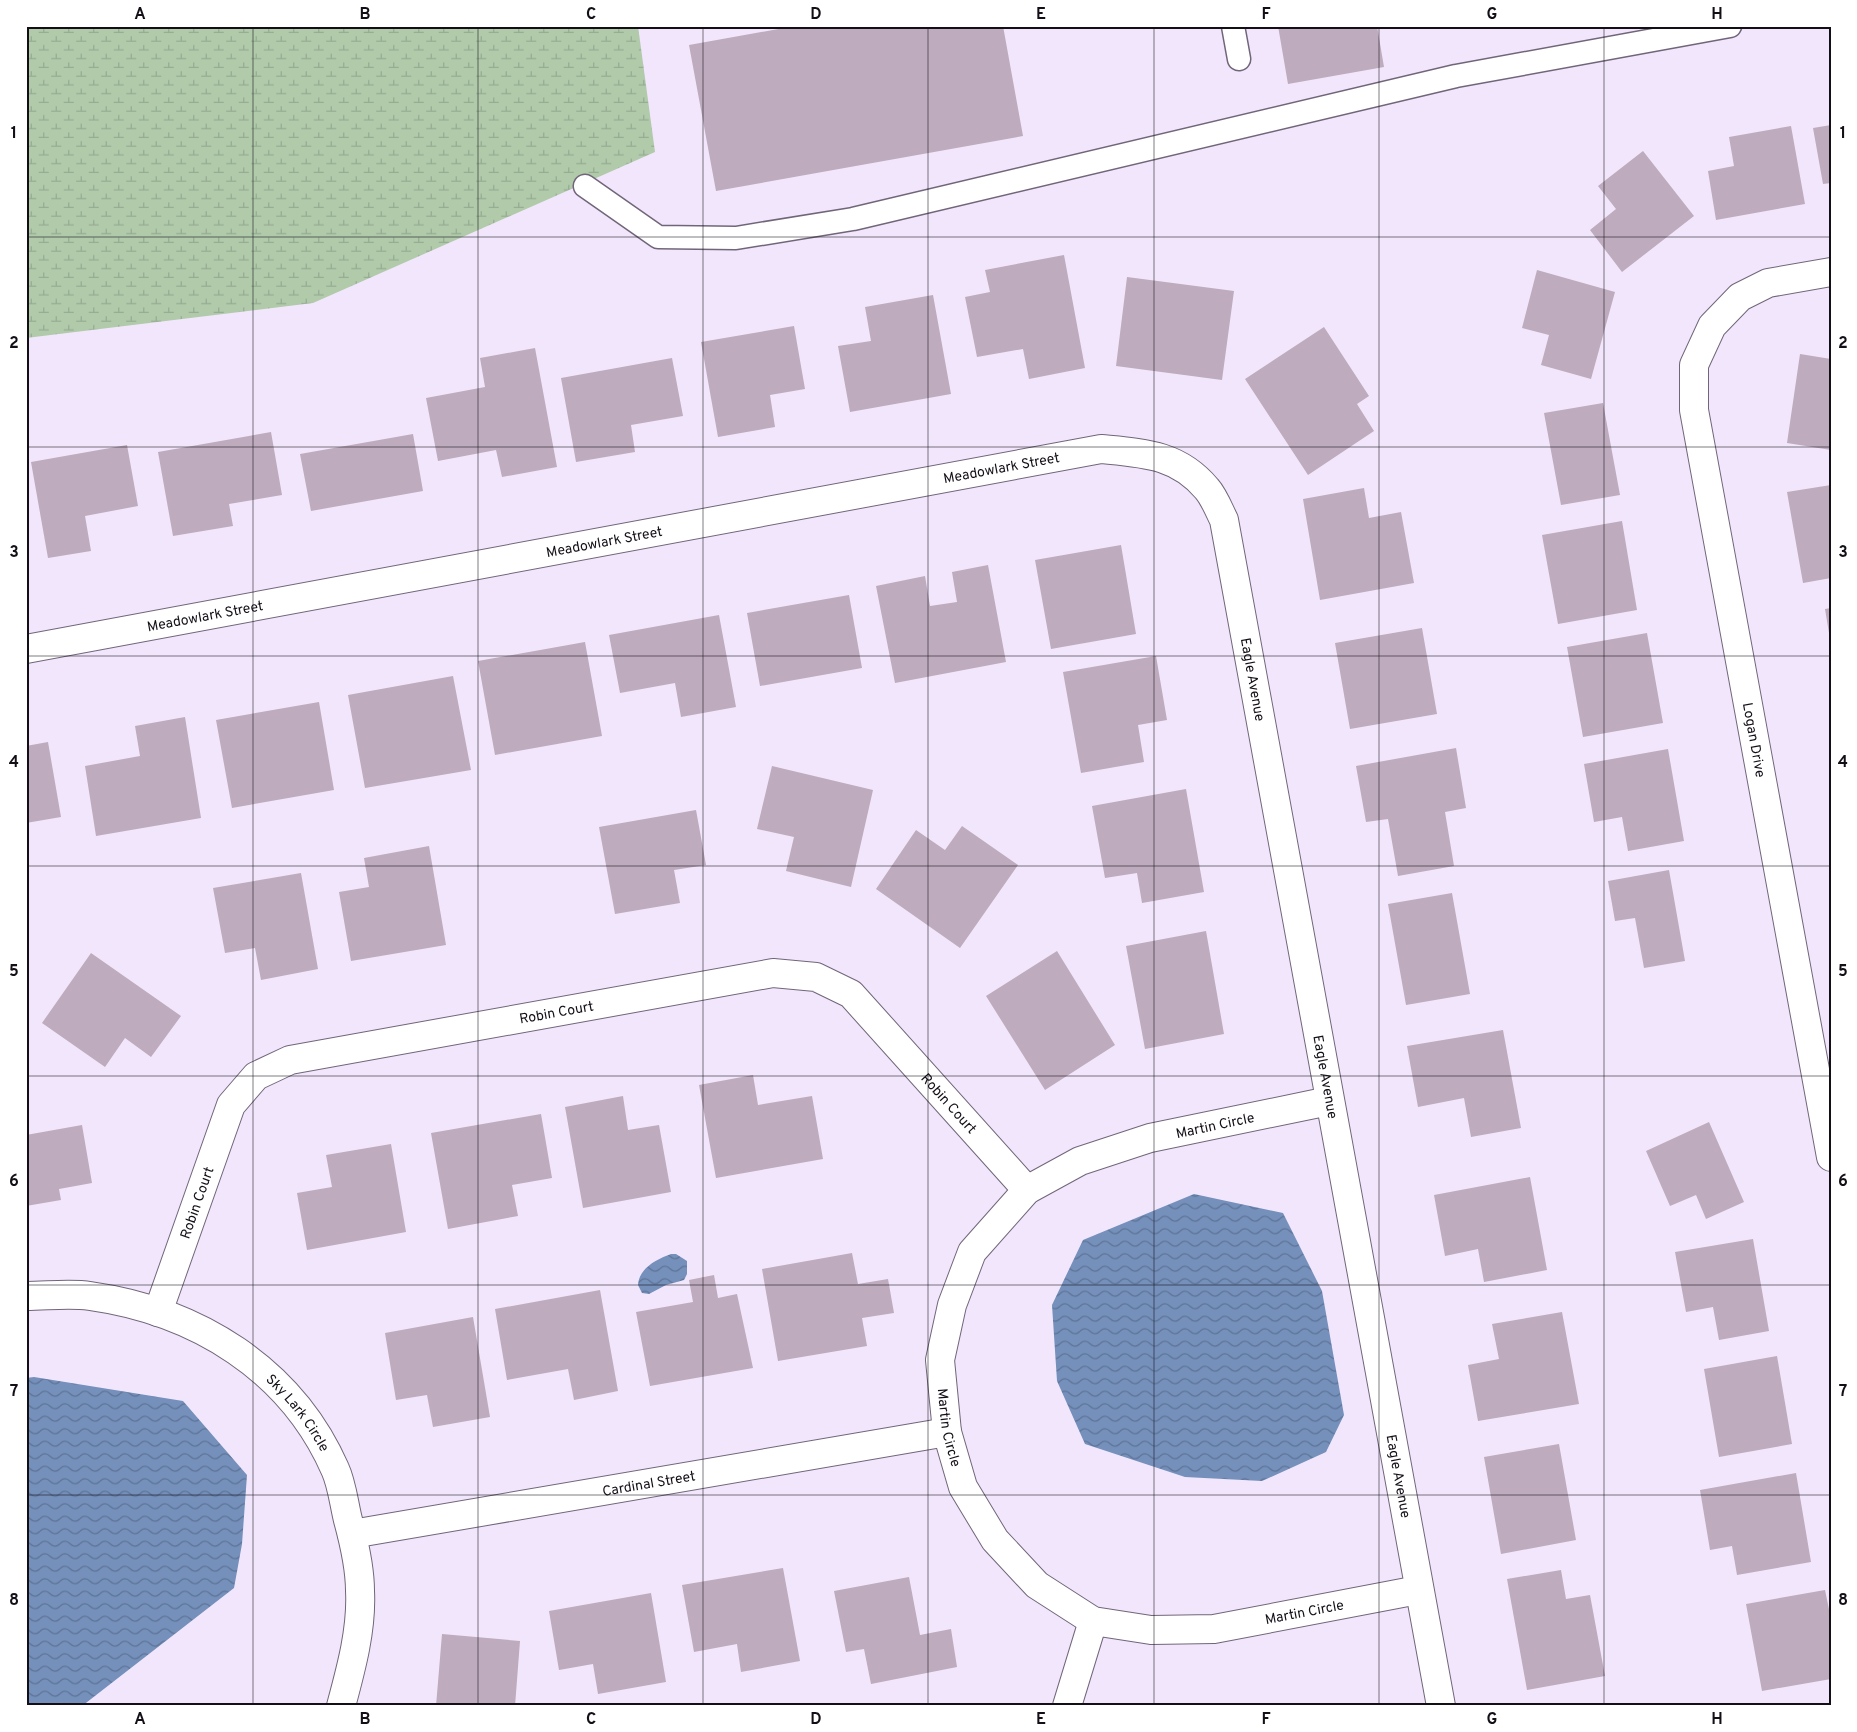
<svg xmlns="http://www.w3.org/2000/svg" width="1857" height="1732" font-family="Overpass,sans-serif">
	<defs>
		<pattern id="wetland-marsh" width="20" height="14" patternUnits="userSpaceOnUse" patternTransform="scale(1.25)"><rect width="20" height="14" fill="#b0caaa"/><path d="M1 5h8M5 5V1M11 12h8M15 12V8" fill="none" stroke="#96ac92"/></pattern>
		<pattern id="water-waves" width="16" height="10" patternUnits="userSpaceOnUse" patternTransform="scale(1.25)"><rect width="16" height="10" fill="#7490bb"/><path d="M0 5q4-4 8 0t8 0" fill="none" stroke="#5e7497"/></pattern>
	</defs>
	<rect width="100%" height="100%" fill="#f2e6fc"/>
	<path fill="url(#wetland-marsh)" d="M26,26H638L655,152L313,303L26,338Z"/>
	<path fill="url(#water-waves)" d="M1194,1194L1283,1213L1322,1291L1344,1415L1326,1452L1262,1481L1185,1477L1085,1444L1057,1381L1052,1305L1083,1240Z
		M671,1254H676L687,1261V1274L684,1280L666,1285L649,1294L642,1293L638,1285C639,1268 657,1259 671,1254Z
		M34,1377L183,1401L247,1475L242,1544L234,1588L82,1706H26V1378Z"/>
	<path fill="#beabbd" d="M795,26H1003L1023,136L716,191L689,45Z
		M1278,26H1377L1384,67L1288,84Z
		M1831,125V183L1823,184L1813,128Z
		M1791,126L1805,204L1716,220L1708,171L1734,166L1729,137Z
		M1643,151L1694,216L1622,272L1590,230L1616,209L1598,186Z
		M1064,255L1085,368L1029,379L1023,349L977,357L965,297L990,292L985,270Z
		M1537,270L1615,292L1591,379L1541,365L1549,335L1522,328Z
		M1127,277L1234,291L1222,380L1116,366Z
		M933,295L951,394L850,412L838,346L871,341L865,307Z
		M794,326L805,389L770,395L775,427L718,437L701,342Z
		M1324,327L1369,396L1357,404L1374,431L1308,475L1245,379Z
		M535,348L557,467L502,477L496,450L438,461L426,398L485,387L480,358Z
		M1800,354L1831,359V450L1787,443Z
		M672,358L683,416L631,425L635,452L576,462L561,378Z
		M1603,403L1620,495L1561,505L1544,413Z
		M271,432L282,495L229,504L233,526L173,536L158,452Z
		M413,434L423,491L311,511L300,454Z
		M127,445L138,506L85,516L91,551L48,558L31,462Z
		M1831,485V578L1803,583L1787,492Z
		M1364,488L1369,518L1401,512L1414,583L1320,600L1303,499Z
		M1622,521L1637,610L1558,624L1542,535Z
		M1121,545L1136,634L1051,649L1035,560Z
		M988,565L1006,662L895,683L876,586L925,576L930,606L957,602L952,572Z
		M849,595L862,668L760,686L747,613Z
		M1831,608V639H1830L1825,609Z
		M719,615L736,707L681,717L675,683L620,693L609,635Z
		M1422,628L1437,714L1350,729L1335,643Z
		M1647,633L1663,723L1583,737L1567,647Z
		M585,642L602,736L495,755L478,661Z
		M1156,656L1167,720L1138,725L1144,762L1081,773L1063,672Z
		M453,676L471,770L365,788L348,695Z
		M319,702L334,790L232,808L216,720Z
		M185,717L201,818L96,836L85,766L140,756L135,726Z
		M48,742L61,817L26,823V746Z
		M1456,748L1466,808L1445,812L1454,866L1398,876L1388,819L1366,822L1356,766Z
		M1668,749L1684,841L1628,851L1622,817L1594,822L1584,764Z
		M772,766L873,790L851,887L786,871L794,837L757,829Z
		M1186,789L1204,892L1142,903L1137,873L1105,878L1092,806Z
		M696,810L706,865L674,870L680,903L615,914L599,827Z
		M962,826L1018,865L960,948L876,889L916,830L945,850Z
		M429,846L446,945L351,961L339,892L369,887L364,858Z
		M1669,870L1685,961L1644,968L1635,918L1615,921L1608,881Z
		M301,873L318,969L261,980L255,948L225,953L213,888Z
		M1452,893L1470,994L1406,1005L1388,904Z
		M1206,931L1224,1034L1145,1049L1126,946Z
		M1057,951L1115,1045L1045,1090L986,996Z
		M91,953L181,1016L151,1057L125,1038L105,1067L42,1023Z
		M1503,1030L1521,1128L1471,1137L1464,1098L1418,1107L1407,1046Z
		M753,1075L758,1105L812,1096L823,1159L716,1178L699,1085Z
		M623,1096L628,1130L659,1125L671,1192L583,1208L565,1107Z
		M541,1114L552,1178L512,1185L518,1216L448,1229L431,1133Z
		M1709,1122L1744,1202L1706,1219L1696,1195L1670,1206L1646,1151Z
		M82,1125L92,1183L59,1189L61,1200L26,1206V1135Z
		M391,1144L406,1232L307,1250L297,1193L332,1187L326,1155Z
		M1530,1177L1547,1270L1484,1282L1478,1249L1445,1256L1434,1195Z
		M1753,1239L1769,1331L1719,1340L1713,1307L1686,1312L1675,1252Z
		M852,1253L858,1284L888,1279L894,1313L862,1318L867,1346L778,1361L762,1269Z
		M714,1275L718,1298L737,1294L753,1368L650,1386L636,1312L693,1302L689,1280Z
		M600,1290L618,1391L574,1400L568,1369L507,1380L495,1309Z
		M1562,1312L1579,1404L1478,1421L1468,1365L1499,1359L1492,1324Z
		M473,1317L490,1417L433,1427L427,1395L396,1400L385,1333Z
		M1777,1356L1792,1444L1719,1457L1704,1369Z
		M1559,1444L1576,1540L1501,1554L1484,1457Z
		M1796,1473L1811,1562L1737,1575L1732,1546L1710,1550L1700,1490Z
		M783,1568L800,1661L741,1672L737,1644L694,1652L682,1585Z
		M1561,1570L1566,1599L1590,1595L1605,1676L1527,1690L1507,1579Z
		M909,1577L920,1635L951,1629L957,1667L871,1684L864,1649L846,1652L834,1591Z
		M1825,1590L1831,1619V1679L1762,1691L1746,1604Z
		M651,1593L666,1682L598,1694L593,1664L559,1670L549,1611Z
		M442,1634L520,1641L515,1706H436Z"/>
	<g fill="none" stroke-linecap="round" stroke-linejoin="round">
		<g stroke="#716679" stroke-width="25">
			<path id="service" d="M1233,26L1239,59
				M585,186L658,237L736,238L853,219L1456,76L1730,26"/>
		</g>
		<g stroke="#716679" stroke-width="30">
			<g id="minor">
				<path id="s1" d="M1831,272L1768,283L1740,297L1712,326L1694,365V410L1831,1157"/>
				<path id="s2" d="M26,649L1101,449C1143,453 1178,454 1207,489C1214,497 1219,510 1224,520L1441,1706"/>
				<path id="s3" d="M1329,1101L1150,1138L1080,1161L1027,1190L972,1252L952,1305L940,1360L947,1432L963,1487L995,1540L1037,1585L1093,1621L1151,1630L1214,1629L1418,1590"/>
				<path id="s4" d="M26,1296C47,1296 70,1293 90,1296C197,1311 291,1369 335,1469C342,1484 344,1504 348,1520C354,1542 360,1568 360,1591C362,1629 351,1669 341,1706"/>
				<path id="s5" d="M158,1312L231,1105L256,1076L290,1060L773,973L816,977L851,994L1027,1190"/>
				<path id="s6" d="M352,1534L947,1432"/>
				<path d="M1067,1706L1093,1621"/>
			</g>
		</g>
		<use href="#service" stroke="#fff" stroke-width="22"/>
		<use href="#minor" stroke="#fff" stroke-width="28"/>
	</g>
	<path fill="none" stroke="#140f17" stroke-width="1" stroke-opacity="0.55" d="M253,26V1706M478,26V1706M703,26V1706M928,26V1706M1154,26V1706M1379,26V1706M1604,26V1706M26,237H1831M26,447H1831M26,656H1831M26,866H1831M26,1076H1831M26,1285H1831M26,1495H1831"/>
	<g text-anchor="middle" stroke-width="4" stroke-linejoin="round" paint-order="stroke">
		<g font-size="14" fill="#140f17" stroke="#fff">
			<text dy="5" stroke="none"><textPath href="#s2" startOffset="992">Meadowlark Street</textPath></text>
			<text dy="5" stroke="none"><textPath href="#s2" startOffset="588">Meadowlark Street</textPath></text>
			<text dy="5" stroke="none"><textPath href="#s2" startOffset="182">Meadowlark Street</textPath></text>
			<text dy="5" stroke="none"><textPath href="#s2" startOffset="1408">Eagle Avenue</textPath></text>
			<text dy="5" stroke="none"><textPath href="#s1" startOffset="559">Logan Drive</textPath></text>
			<text dy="5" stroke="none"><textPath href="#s5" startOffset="566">Robin Court</textPath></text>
			<text dy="5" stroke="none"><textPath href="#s2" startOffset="1812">Eagle Avenue</textPath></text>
			<text dy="5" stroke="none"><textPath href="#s5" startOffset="1015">Robin Court</textPath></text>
			<text transform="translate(1215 1125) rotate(-12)" y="5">Martin Circle</text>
			<text dy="5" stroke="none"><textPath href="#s5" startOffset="116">Robin Court</textPath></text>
			<text dy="5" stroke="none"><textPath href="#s4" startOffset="310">Sky Lark Circle</textPath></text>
			<text dy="5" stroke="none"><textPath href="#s3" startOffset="581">Martin Circle</textPath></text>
			<text dy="5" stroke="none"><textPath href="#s2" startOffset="2218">Eagle Avenue</textPath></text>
			<text dy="5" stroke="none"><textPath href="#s6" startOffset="301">Cardinal Street</textPath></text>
			<text dy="5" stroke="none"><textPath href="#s3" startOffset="1046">Martin Circle</textPath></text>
		</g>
	</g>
	<rect width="1857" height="1732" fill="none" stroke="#ffffff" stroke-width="55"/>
	<rect x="28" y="28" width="1802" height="1676" fill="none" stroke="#140f17" stroke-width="2"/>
	<g font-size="16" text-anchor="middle" font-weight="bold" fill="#140f17">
		<text x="140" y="19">A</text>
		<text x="365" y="19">B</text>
		<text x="591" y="19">C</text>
		<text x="816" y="19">D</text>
		<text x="1041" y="19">E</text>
		<text x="1266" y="19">F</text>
		<text x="1492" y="19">G</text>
		<text x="1717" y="19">H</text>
		<text x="14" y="138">1</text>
		<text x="1843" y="138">1</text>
		<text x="14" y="348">2</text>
		<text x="1843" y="348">2</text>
		<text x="14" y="557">3</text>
		<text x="1843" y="557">3</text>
		<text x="14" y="767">4</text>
		<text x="1843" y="767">4</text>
		<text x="14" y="976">5</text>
		<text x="1843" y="976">5</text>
		<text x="14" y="1186">6</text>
		<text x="1843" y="1186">6</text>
		<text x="14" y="1396">7</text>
		<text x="1843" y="1396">7</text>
		<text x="14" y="1605">8</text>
		<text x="1843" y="1605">8</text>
		<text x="140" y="1724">A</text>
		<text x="365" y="1724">B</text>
		<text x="591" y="1724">C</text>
		<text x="816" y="1724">D</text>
		<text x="1041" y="1724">E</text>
		<text x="1266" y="1724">F</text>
		<text x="1492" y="1724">G</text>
		<text x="1717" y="1724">H</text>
	</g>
</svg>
